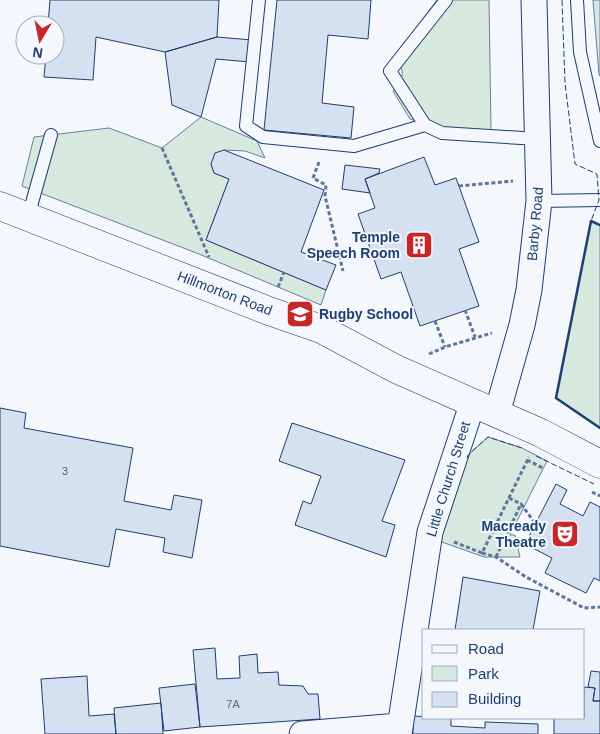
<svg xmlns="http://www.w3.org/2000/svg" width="600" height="734" font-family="Arial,sans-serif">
	<rect width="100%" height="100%" fill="#f4f7fb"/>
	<path fill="#d7e8df" stroke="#687fa3" d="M437,0H489L491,131L444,130L410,119L393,91C405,75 405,72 395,56Z
		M593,0H600V76L599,75Z
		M201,117L257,141L265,158L245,151L224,150L211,164L214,173L229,179L206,240L326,290L321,305L199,254L22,186L34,137L109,128L162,148Z
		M591,221L600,225V428L556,398Z
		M488,437L522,448L547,461L510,535H515L520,557H484L439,541L468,455Z"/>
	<path fill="#d5e0f0" stroke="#1d3f73" d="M50,0H219L217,37L165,52L96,37L93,80L44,77L46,55H55V25H48Z
		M277,0H371L368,39L328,35L322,103L354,107L351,138L264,130Z
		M217,37L252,40L250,62L216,59L201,117L172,105L165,52Z
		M224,150L324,190L301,252L336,265L326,290L206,240L229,179L214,173L211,164L215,153Z
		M424,157L435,185L456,178L479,242L459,249L479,306L420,326L401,272L381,279L358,214L375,208L365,179Z
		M345,165L380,169L379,173L365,179L370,193L342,189Z
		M0,408L26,413L24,428L133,448L124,501L171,510L174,495L202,500L192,558L163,552L165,538L116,529L109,567L0,546Z
		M292,423L405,460L382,521L395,525L386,557L295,525L303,501L311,504L321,476L279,461Z
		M556,484L567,490L560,504L583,516L590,502L600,507V581L594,578L586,593L545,573L552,558L525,544Z
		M463,577L540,591L533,630H455Z
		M215,648L217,679L240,678L239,656L257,654L258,673L278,672L279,685L303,686L308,694H318L320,719L200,727L193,650Z
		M591,671L600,672V701H593L595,688L588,687Z
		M87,676L89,716L114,714L116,734H45L41,679Z
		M195,684L200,727L164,731L159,688Z
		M584,687L595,688L593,701H600V734H554V718H584Z
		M161,703L163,734H116L114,708Z
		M413,716L451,718V726L485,728V722L538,724V734H413Z"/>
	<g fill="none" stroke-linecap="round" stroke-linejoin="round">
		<g stroke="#1d3f73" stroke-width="14">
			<path id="lane" d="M259,0L246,126L263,137L354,146L425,125
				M446,0L390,71L425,125L442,133L538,139
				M577,0L580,52L600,141
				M539,201L600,200
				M28,217L51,135"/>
		</g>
		<g stroke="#1d3f73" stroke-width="27">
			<path id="street" d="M497,413L522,325L529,290L539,201L534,0
				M302,734L399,726
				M399,734L430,532L473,402"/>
		</g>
		<g stroke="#1d3f73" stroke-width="29">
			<path id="highway" d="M0,206L269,311L321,329L396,369L541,433L600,464"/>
		</g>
		<path stroke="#5e769c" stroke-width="3" stroke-dasharray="4 2.5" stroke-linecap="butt" d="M162,148L209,257
			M319,162L313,178L326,185L325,196L343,271
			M459,186L513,181
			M278,287L284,272
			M465,310L475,337
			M435,321L445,347
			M429,354L445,347L492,333
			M527,460L543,468
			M592,492L600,496
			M509,498L521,504
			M454,542L482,553L529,457
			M482,553L496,557L526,577L584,608L600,607
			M496,557L521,504L535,523"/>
		<use href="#lane" stroke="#f4f7fb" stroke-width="12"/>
		<use href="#street" stroke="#f4f7fb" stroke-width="25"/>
		<use href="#highway" stroke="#f4f7fb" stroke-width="28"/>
		<path stroke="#1d3f73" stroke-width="1" stroke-dasharray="6 2.5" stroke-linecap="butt" d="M562,0L565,83L575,164L597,174L599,200L591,221
			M536,456L594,484
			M467,458L468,455L488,437L522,448"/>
		<path stroke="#1d3f73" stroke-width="2.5" d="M600,225L591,221L556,398L600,428"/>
	</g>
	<defs>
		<g id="building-square" transform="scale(1.4375)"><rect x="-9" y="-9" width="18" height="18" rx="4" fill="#c62828" stroke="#f4f7fb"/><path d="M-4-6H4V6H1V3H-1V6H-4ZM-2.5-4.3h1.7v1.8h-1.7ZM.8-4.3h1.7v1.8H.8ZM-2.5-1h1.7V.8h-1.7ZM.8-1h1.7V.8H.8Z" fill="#fff"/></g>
		<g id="school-square" transform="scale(1.4375)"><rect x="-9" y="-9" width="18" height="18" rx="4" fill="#c62828" stroke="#f4f7fb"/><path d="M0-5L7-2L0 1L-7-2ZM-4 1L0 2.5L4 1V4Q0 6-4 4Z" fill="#fff"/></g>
		<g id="theatre-square" transform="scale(1.4375)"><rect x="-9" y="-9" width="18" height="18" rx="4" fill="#c62828" stroke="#f4f7fb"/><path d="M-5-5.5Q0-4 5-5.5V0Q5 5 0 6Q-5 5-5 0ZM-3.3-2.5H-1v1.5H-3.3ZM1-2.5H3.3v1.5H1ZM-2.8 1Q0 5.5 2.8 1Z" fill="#fff"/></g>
	</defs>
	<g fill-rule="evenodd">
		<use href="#building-square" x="419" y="245"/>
		<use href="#school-square" x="300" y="314"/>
		<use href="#theatre-square" x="565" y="534"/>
	</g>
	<g text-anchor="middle" stroke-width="4" stroke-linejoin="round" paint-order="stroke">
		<g font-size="11" fill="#4b6792">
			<text x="65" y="475">3</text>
			<text x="233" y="708">7A</text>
		</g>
		<g font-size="14" fill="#1d3f73" stroke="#f4f7fb">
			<text transform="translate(535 224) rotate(-85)" y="5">Barby Road</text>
			<text transform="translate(225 293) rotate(21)" y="5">Hillmorton Road</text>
			<text transform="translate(448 479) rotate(-73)" y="5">Little Church Street</text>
		</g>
		<g font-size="14" font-weight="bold" fill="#1d3f73" stroke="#f4f7fb" text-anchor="end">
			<text x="400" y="242">Temple<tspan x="400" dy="16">Speech Room</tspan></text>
			<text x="319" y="319" text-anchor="start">Rugby School</text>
			<text x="546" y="531">Macready<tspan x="546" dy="16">Theatre</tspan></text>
		</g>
	</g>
	<rect x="422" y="629" width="162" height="90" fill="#f4f7fb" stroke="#9eadc5"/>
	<rect x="432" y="645" width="25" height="8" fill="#f4f7fb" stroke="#9eadc5"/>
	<text x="468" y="654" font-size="15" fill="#1d3f73">Road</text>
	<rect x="432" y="666" width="25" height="15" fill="#d7e8df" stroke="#9eadc5"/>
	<text x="468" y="679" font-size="15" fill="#1d3f73">Park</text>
	<rect x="432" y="692" width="25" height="15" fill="#d5e0f0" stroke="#9eadc5"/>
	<text x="468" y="704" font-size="15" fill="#1d3f73">Building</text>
	<g transform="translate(40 40) rotate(190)"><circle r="24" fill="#f4f7fb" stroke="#9eadc5"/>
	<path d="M0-4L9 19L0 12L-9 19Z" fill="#c62828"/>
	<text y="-8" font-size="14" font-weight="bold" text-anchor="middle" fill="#1d3f73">N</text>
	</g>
</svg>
